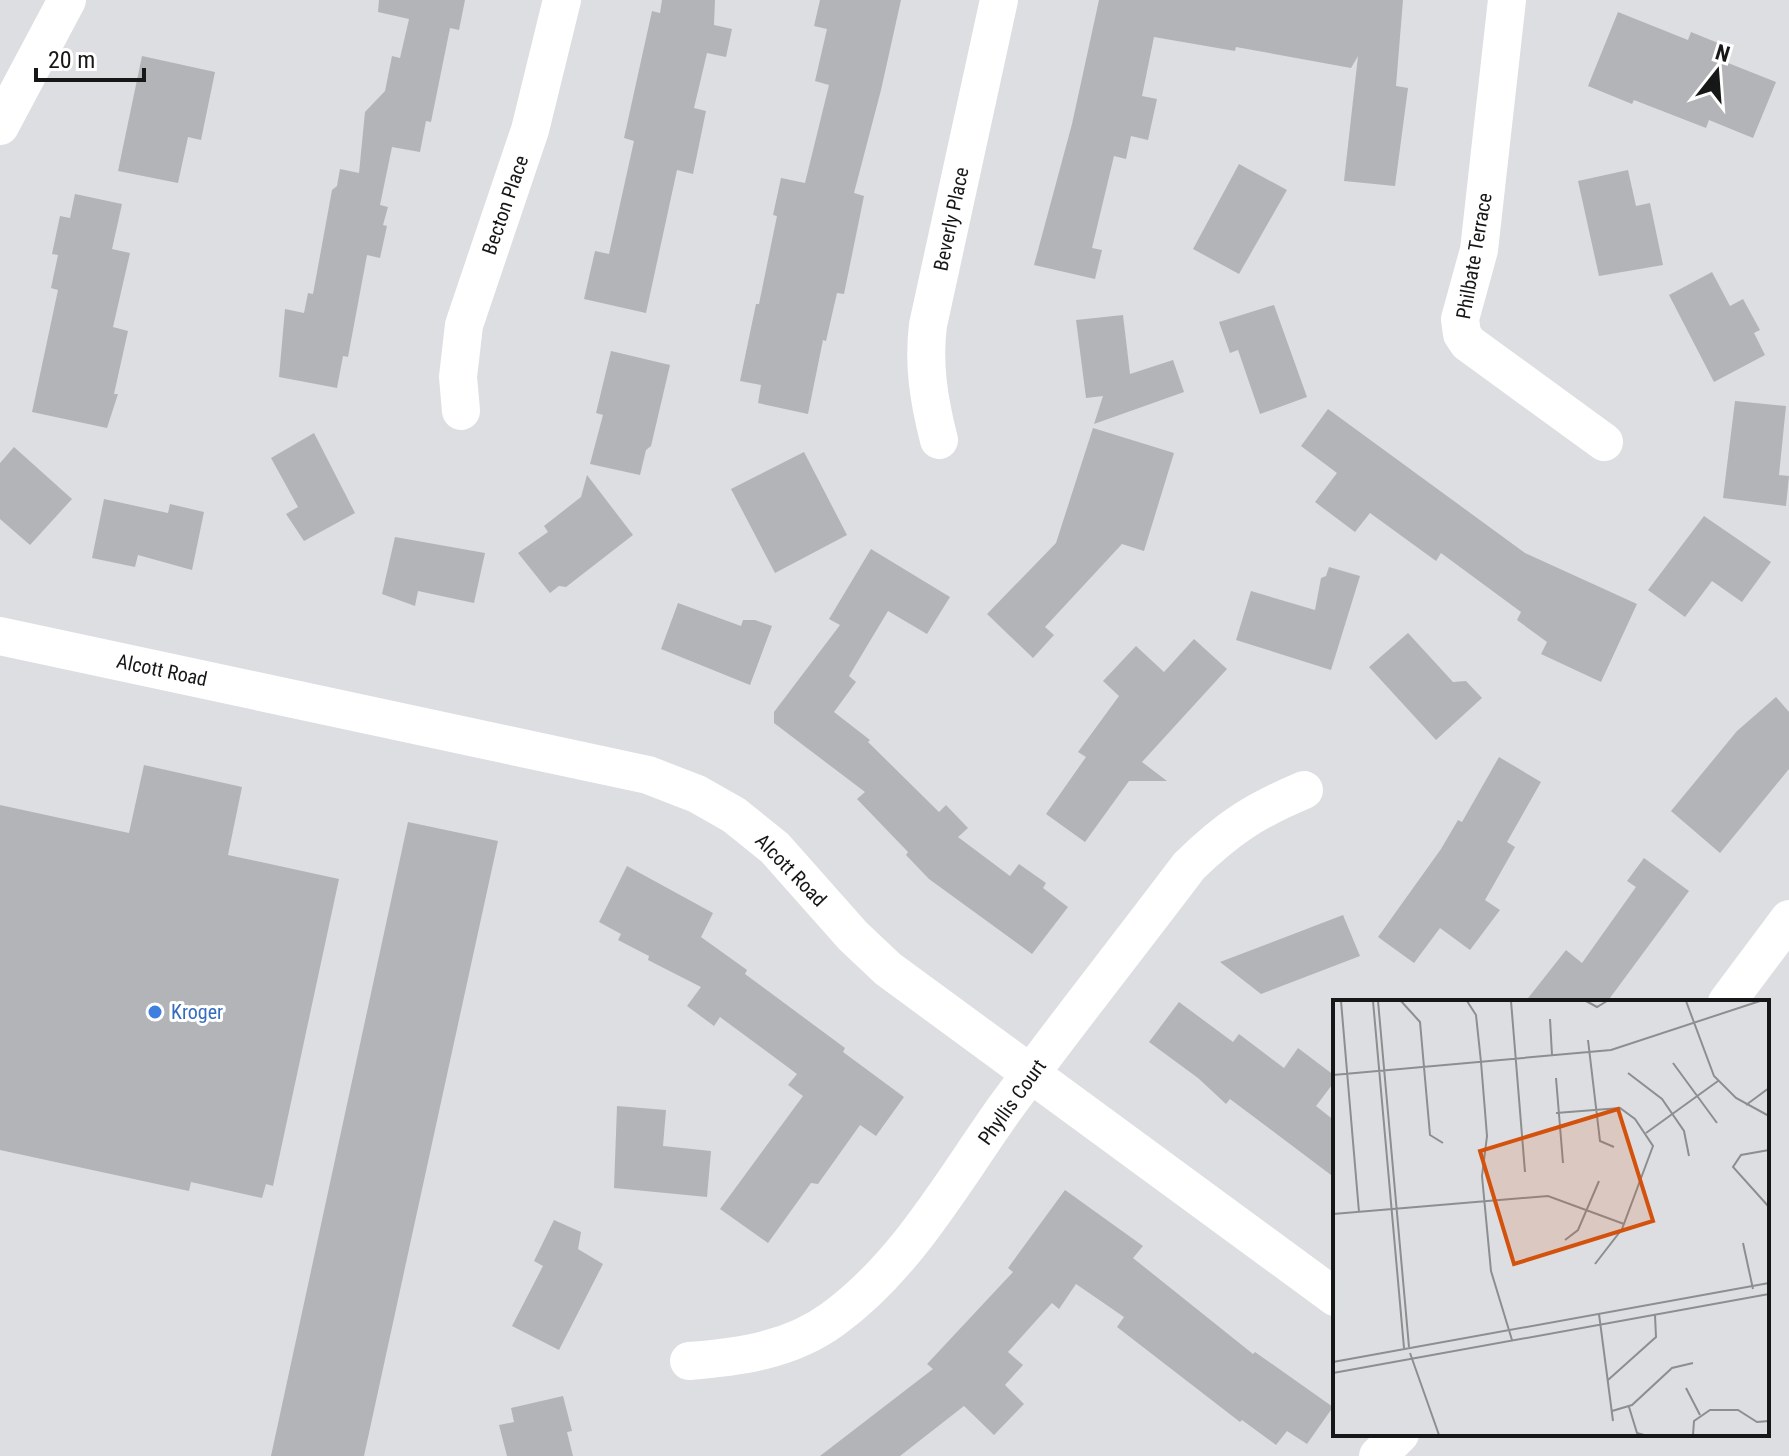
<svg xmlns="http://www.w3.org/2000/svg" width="1789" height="1456" font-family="'Roboto Condensed',sans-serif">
	<rect width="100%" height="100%" fill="#dddee1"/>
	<path fill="#b3b4b7" d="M379,0H465L459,30L450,28L431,122L426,121L420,152L392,147L380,205L388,207L383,225L387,226L380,258L367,255L348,357L343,356L337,388L279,377L285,309L304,313L308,293L313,294L332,190L337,186L340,169L359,173L365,112L385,91L392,56L400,58L409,19L378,12Z
		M662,0H715L714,25L732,29L726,57L707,53L694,108L706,111L693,174L677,170L646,313L584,299L595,251L609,254L634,141L624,138L652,11L660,13Z
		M820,0H901L881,90L854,193L864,196L844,294L837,293L826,341L823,340L808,414L758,403L761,385L740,381L756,304H759L777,216L773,215L781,178L805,183L829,85L815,81L827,29L814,26Z
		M1099,0H1403L1396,86L1408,88L1395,186L1344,181L1358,56L1351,68L1236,47L1235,51L1154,37L1142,96L1157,99L1148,140L1131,136L1126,159L1114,156L1092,248L1102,250L1095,279L1034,265L1072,124Z
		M1618,12L1688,40L1691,32L1718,43L1713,57L1776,82L1753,138L1709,120L1706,128L1634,100L1632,104L1588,86Z
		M142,56L215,72L201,140L188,137L178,183L118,171Z
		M1239,164L1287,190L1239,274L1193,249Z
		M1628,170L1636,206L1650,203L1663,265L1599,276L1578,181Z
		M75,194L122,204L112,249L130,253L113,327L128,331L114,394H118L107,428L32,412L58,290L51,288L58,255L52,254L60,216L70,218Z
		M1712,272L1730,306L1743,299L1760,330L1754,333L1765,355L1714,382L1669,295Z
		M1274,305L1307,397L1260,414L1238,350L1230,353L1219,322Z
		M1123,315L1130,374L1173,360L1184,392L1094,424L1103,396L1086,398L1076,320Z
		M611,351L670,365L651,446L646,450L640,475L590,464L603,415L596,413Z
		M1735,401L1786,406L1779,475L1789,476L1786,506L1723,498Z
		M1328,409L1525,553L1637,604L1601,682L1541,654L1547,642L1517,620L1521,612L1441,553L1436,561L1370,513L1355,532L1315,502L1337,473L1301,446Z
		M1093,428L1174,453L1144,551L1122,544L1045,627L1054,635L1033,658L987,614L1056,543Z
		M314,433L355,513L304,541L286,514L298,507L271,458Z
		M14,447L72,499L30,545L0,519V463Z
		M804,452L847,535L775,573L731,489Z
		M587,475L633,535L566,587L559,586L550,593L518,553L548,532L544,526L581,497Z
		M104,499L168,513L170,504L204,512L192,570L138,555L135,567L92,558Z
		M1704,516L1771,562L1742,602L1712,581L1685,617L1648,590Z
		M395,537L485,553L474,603L418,591L415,606L382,594Z
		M871,549L950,597L927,634L888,611L849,676L856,682L834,712L870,740L868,742L939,812L946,805L968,828L958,837L1010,876L1019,864L1046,883L1043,888L1068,907L1032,954L929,879L906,855L908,852L857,799L865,792L774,723V712L840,625L829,619Z
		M1329,567L1360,576L1331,670L1236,640L1251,591L1315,610L1321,578L1326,576Z
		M678,603L741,626L743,620H755L772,626L750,685L661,649Z
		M1408,633L1453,682L1466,681L1482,698L1436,740L1369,667Z
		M1194,639L1227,669L1142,762L1167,781H1129L1085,842L1046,814L1086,757L1078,752L1119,696L1103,681L1136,646L1164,672Z
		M1776,697L1789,712V769L1720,853L1671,811L1737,731Z
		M1499,757L1541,782L1507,842L1515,847L1485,900L1500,910L1470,950L1440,928L1414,963L1378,937L1441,849L1458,820L1462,822Z
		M144,765L242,787L228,855L339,879L273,1186L266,1184L262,1198L191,1182L189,1191L0,1150V805L129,833Z
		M408,822L498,841L421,1194L364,1456H271Z
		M1644,858L1689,891L1607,1002H1525L1566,950L1582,963L1636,887L1627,881Z
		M627,866L713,913L701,937L747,970L745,974L845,1048L843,1052L904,1097L876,1136L860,1125L818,1184L811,1183L768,1243L720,1209L803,1096L788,1085L797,1074L720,1017L714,1026L687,1006L701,987L648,960L649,956L618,940L621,934L599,922Z
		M1343,915L1360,956L1261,994L1220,962Z
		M1179,1002L1233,1042L1239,1034L1284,1068L1298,1048L1335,1076V1081L1316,1106L1335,1121V1178L1230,1099L1226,1104L1198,1078L1149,1042Z
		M617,1106L666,1110L663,1146L711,1151L707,1197L614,1188Z
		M1065,1190L1143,1246L1133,1258L1253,1354L1255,1352L1333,1407L1307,1444L1287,1431L1276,1445L1242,1420L1240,1422L1117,1327L1124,1317L1076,1284L1059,1309L1052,1303L1008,1352L1023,1365L1005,1385L1024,1404L994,1435L964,1406L900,1456H820L933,1369L927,1364L1013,1272L1008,1268Z
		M554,1220L581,1232L578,1249L603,1264L559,1350L512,1326L543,1266L534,1261Z
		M563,1396L572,1431L567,1432L573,1456H507L499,1425L514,1422L511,1408Z"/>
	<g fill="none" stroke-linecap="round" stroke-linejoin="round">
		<path stroke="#fff" stroke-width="38" d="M1507,0L1479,250L1460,319L1462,334L1468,343L1604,442
			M0,126L67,0
			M461,411L458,377L464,325L530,130L562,0
			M939,440C929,401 923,365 928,325L999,0
			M0,636L648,775L697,794L734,815L775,848L853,936L888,969L1335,1297
			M1727,1002L1789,919
			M689,1361C740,1357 791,1350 833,1319C907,1265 953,1181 1005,1108C1065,1026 1128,947 1189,866C1228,828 1254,811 1304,790
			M1378,1456L1400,1434"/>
	</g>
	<circle fill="#3f7fe0" stroke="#fff" stroke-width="3" cx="155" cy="1012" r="8"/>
	<g text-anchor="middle" stroke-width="6" stroke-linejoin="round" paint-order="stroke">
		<g font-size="20" fill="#161717" stroke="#fff">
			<text transform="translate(505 205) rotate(-71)" y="7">Becton Place</text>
			<text transform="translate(951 219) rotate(-78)" y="7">Beverly Place</text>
			<text transform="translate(1474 256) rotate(-80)" y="7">Philbate Terrace</text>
			<text transform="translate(162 670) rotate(12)" y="7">Alcott Road</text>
			<text transform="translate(791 870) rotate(46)" y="7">Alcott Road</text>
			<text transform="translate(1012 1102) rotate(-54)" y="7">Phyllis Court</text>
		</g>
		<g font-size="20" fill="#366cbe" stroke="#fff" text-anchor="start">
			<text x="171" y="1019">Kroger</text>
		</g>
	</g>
	<g transform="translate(1333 1000)">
		<rect width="436" height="436" fill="#dddee1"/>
		<path fill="none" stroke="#8d8e90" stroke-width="2" d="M8,1L26,212M40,1L71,348M45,1L76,347M68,1L87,22L97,135L110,143M134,1L143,15L148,62L154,136L149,176L158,271L179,340M178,1L192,172M253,1L264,7L274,1M353,1L381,76L403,98L436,116M217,19L219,55M255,40L267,141L281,147M340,63L384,123M295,73L329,99L351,131L356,156M0,75L278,50L427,1M223,78L230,163M413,105L436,88M223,113L287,108L302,119L320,146L289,229L262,264M313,133L385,81M436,150L408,155L400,167L436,207M0,214L215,196L291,224M232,240L245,230L266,181M410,243L420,289M266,314L280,421M77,353L106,435M0,362L436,283M0,373L436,294M275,380L323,337L322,315M353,388L367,415M296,407L304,433L311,435M279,411L299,405L339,368L360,363M360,435L361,421L377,410H405L424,422L436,421"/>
		<path fill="#d3520d" fill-opacity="0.15" stroke="#d3520d" stroke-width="4" d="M285,109L320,221L181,264L147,151Z"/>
		<rect width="436" height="436" fill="none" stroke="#161717" stroke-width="4"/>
	</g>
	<g transform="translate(1717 72) rotate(17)" stroke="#ffffff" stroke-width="6" paint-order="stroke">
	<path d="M0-6L14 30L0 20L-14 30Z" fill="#161717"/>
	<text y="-12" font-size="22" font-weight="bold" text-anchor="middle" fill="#161717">N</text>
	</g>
	<path d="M36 68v12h108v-12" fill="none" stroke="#161717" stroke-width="4"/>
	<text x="48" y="68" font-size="24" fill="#161717" stroke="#ffffff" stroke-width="6" paint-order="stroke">20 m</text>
</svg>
